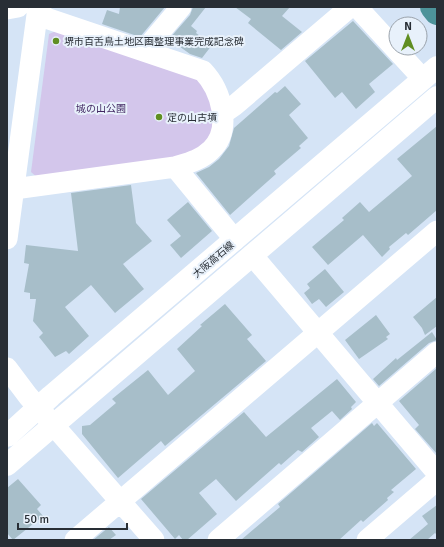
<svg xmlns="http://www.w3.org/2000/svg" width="444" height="547" font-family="Signika,'Noto Sans JP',sans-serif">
	<rect width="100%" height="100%" fill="#d5e4f6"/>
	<path fill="#d3c6eb" d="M56,31L197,75L211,96L215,127L201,149L172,159L38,178L31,172L49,34Z"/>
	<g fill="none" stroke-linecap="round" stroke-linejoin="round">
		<path stroke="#4d939a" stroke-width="26" d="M433,7L437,12"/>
	</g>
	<path fill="#a7bec9" d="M120,7H165L140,37L102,24L107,10L119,14Z
		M193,7H206L191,26L197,31L196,33L212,45L202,58L190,54L169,39L190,15Z
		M235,7H290L282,16L302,32L281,50L248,23L251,19Z
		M353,21L393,64L369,84L375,92L356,109L342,92L335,98L305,61Z
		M285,86L301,104L289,115L308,138L299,146L301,148L274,171L276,174L230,215L196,173L209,167L219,159L229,146L234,128L275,92L277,93Z
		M437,126V210L408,235L406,233L389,247L390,249L382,257L363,235L328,265L312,247L344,220L342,218L360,202L369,212L412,176L397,159Z
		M131,185L136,223L152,241L123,264L144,289L115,313L91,285L65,307L89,336L69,354L66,351L55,357L39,337L43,333L33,321L36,299H30V293L24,292L29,264L24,263L26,245L78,251L71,193Z
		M188,202L212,231L181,258L170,245L181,236L167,220Z
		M325,269L344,292L326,307L319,299L312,304L304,293L310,288L307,284Z
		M437,297V326L425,335L422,328L413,317Z
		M225,304L252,335L247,339L266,361L165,446L161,441L118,478L82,434V426L90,425L116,403L112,399L148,370L168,395L195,371L177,349L202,326L200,325Z
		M376,315L390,334L386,337L388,339L359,359L345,340Z
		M432,332L437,340L429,343L379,386L373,379L396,358L397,360Z
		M437,368V454L415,429L419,425L399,401Z
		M337,379L356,402L351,407L352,409L340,420L332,411L311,428L319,437L302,452L298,450L281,465L279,463L236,501L216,479L199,493L217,514L187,540H183L179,535L175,539L141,499L244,412L266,437Z
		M372,423L374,426L377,423L416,469L391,490L394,492L387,498L388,500L363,522L361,520L339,540H241L280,507L278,504Z
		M18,479L41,505L37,509L43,516L13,540L7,533V488Z
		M437,505V535L435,533L427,540H409L428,524L422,516Z
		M109,527L116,535L109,540H93Z"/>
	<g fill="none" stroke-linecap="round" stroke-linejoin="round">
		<path stroke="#fff" stroke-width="21" d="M357,7L423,79
			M7,9L18,7
			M144,51L181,7
			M222,114L235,105L350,7
			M175,167L235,240
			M14,189L175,167C188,163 201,160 211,150C233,129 221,90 203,71L37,15
			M7,239L37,15L41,7
			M252,255L437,473
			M7,368L28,396L154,540
			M75,540L437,231
			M218,540L437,352
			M367,540L437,480"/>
		<path stroke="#fff" stroke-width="22" d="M7,436L51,396L437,67
			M7,465L437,97"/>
	</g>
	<g fill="#608e22" stroke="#e8f1fb" stroke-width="1.5">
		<circle cx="56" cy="41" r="4"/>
		<circle cx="159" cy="117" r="4"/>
	</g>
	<g text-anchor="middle" stroke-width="4" stroke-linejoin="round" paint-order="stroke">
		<g font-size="10" fill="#282e35" stroke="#e8f1fb" text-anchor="start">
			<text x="64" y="45">堺市百舌鳥土地区画整理事業完成記念碑</text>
			<text x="167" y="121">定の山古墳</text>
		</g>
		<g font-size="10" fill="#402661" stroke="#e8f1fb">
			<text x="101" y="112">城の山公園</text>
		</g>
		<g font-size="10" fill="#282e35" stroke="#e8f1fb">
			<text transform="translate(213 259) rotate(-40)" y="4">大阪高石線</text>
		</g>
	</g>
	<rect width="444" height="547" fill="none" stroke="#282e35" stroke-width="16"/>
	<g transform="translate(408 36)"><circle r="19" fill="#e8f1fb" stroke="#9ba3ac"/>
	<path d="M0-3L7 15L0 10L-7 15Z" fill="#608e22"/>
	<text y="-6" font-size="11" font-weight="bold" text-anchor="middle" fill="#282e35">N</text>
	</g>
	<path d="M18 523v6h109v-6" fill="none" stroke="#282e35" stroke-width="2"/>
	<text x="24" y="523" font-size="12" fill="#282e35" stroke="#e8f1fb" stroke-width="3" paint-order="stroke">50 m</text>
</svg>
